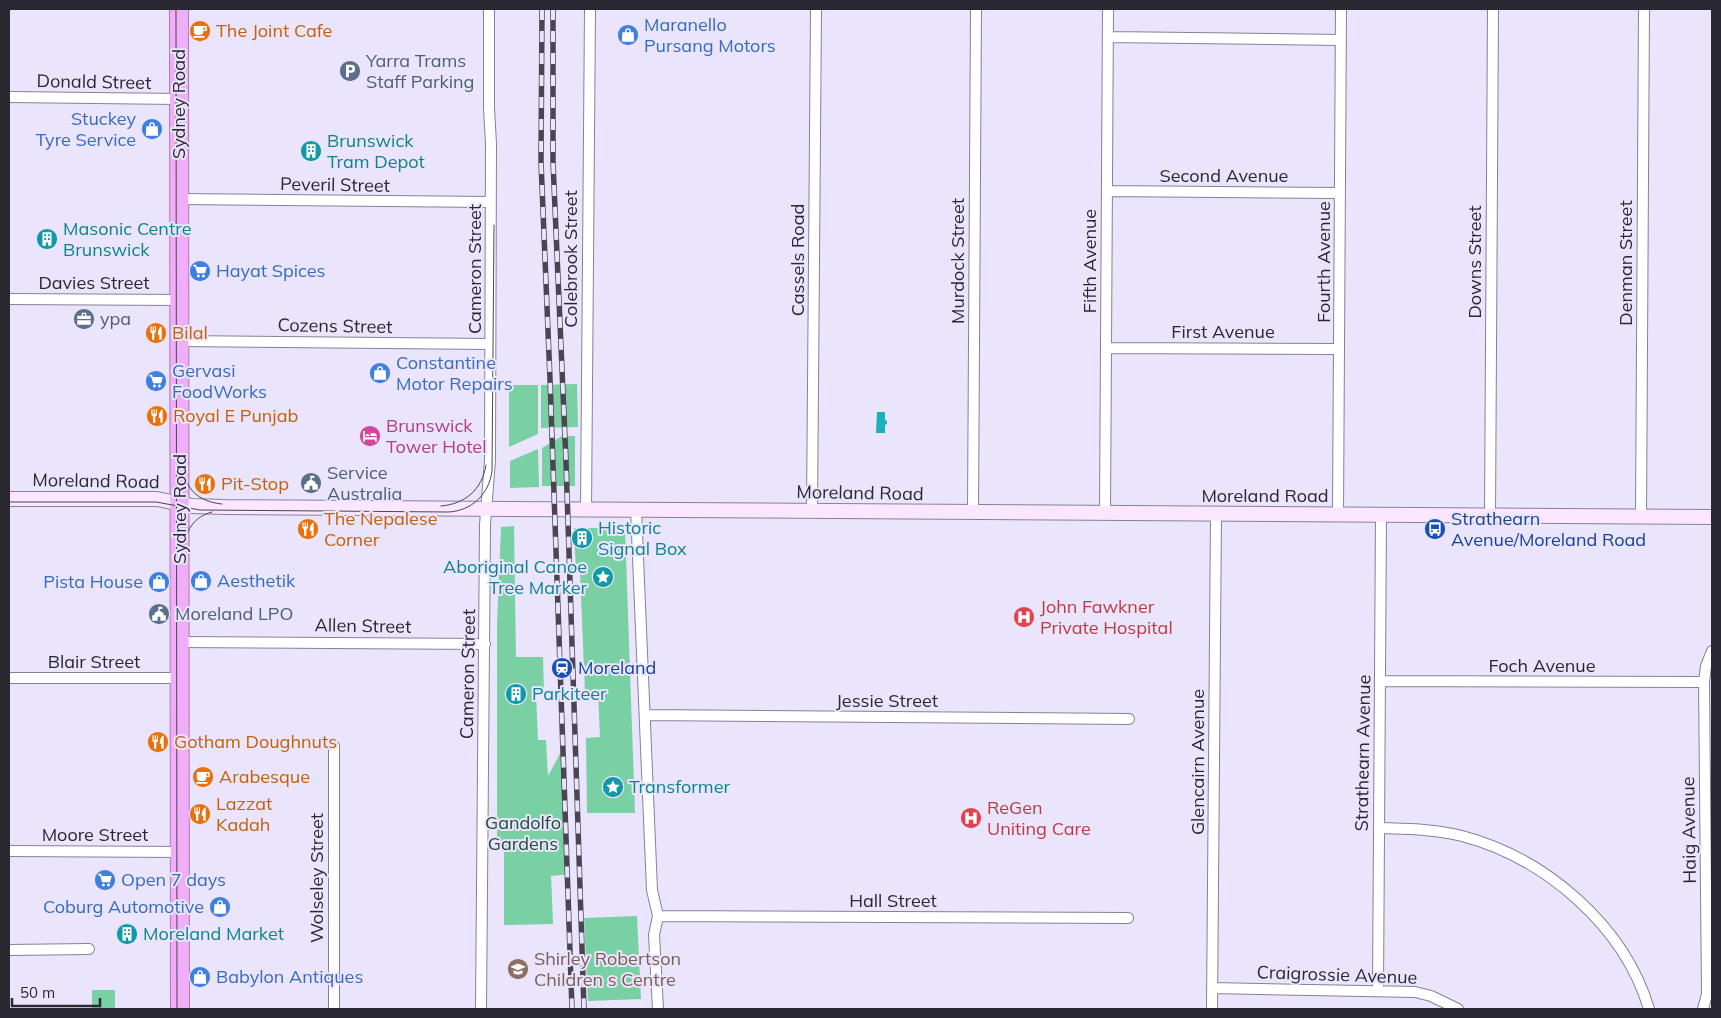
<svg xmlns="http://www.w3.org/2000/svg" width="1721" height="1018" font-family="Mulish,sans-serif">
	<rect width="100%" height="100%" fill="#eae4fc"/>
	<path fill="#78d0a3" d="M577,384L578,427L541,428V385Z
		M509,385H538V434L509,447Z
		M562,436H575V486H542V448Z
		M538,449L539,487L510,488V461Z
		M514,526L516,657H543L544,694H536L538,740H546L548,776L563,748L568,874L553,876L551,875L553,924L504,925V852L497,843V624L501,527Z
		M574,528H625L635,813H587L586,738L600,737L598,693H585L580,572H576Z
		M1712,683V930L1711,686Z
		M637,916L641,999L588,1001L584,918Z
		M92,990H115V1009H92Z"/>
	<path fill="#19b1be" d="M877,412H885V420L887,421V424L885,425V433H876Z"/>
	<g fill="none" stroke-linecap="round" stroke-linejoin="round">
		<g stroke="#878197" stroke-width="12">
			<path id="street" d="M1108,37L1341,40
				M9,97L179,99
				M1107,191L1340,193
				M179,199L491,202
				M9,299L180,300
				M180,341L490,344
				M1106,348L1339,349
				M586,510L590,9
				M636,510L652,890L658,916L654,935L658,1009
				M812,511L816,9
				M973,513L976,9
				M1105,514L1108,9
				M1338,515L1341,9
				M1490,516L1493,9
				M1641,517L1644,9
				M180,642L485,644
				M9,678H180
				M1380,681L1704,682
				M645,715L1129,719
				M334,746V1009
				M1379,828C1407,829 1435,829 1462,836C1545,858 1624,925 1649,1009
				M9,851L180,852
				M658,916L1128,918
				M9,950L89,949
				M1212,988L1415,992L1431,996L1458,1009
				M1378,991L1381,515
				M481,1009L485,525L490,460L491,144L489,108V9
				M1212,1009L1216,514
				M1703,1009L1707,994L1704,682L1706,666L1712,651"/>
		</g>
		<g stroke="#878197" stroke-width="16">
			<path id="secondary" d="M9,499H157L192,506L225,507L1712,517"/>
		</g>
		<g stroke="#aa7eb3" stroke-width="20">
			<path id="highway" d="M179,9L180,1009"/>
		</g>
		<use href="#street" stroke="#fff" stroke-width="10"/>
		<use href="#secondary" stroke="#fae6fe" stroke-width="14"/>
		<use href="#highway" stroke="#f0adfa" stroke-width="18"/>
		<path stroke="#494651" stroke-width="1" d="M176,9L177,1009
			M183,465C184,489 199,502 222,504
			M9,502H156L200,510L448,512C472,511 489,494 492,471L494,225
			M441,506C465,504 482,490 486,465
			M183,556C184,535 190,518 212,512"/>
		<g stroke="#494651" stroke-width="5.5">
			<path id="rail" d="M542,9L541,162L550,379L572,1009
				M553,9V162L566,461L584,1009"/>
		</g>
		<use href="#rail" stroke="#eae4fc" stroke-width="4" stroke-dasharray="11" stroke-linecap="butt"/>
	</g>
	<defs>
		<g id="cafe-disc" transform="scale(1.125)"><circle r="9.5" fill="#e8710a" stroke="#eae4fc"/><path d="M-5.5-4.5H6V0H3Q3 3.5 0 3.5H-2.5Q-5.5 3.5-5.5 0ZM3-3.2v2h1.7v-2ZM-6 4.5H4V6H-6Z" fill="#fff"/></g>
		<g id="shop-disc" transform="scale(1.125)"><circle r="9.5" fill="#3f7fe0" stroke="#eae4fc"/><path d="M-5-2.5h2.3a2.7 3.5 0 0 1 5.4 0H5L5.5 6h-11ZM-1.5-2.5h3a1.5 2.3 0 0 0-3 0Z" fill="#fff"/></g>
		<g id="parking-disc" transform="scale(1.125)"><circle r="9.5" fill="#5c6f8a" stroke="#eae4fc"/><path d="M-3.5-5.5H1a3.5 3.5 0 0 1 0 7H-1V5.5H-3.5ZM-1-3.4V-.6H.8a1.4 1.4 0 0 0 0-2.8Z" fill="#fff"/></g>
		<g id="building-disc" transform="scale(1.125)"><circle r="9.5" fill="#0f9aa8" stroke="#eae4fc"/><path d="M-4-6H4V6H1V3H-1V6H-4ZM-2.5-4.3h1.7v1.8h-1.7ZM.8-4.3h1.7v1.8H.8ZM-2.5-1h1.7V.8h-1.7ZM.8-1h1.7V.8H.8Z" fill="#fff"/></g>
		<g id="supermarket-disc" transform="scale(1.125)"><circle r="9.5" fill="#3f7fe0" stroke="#eae4fc"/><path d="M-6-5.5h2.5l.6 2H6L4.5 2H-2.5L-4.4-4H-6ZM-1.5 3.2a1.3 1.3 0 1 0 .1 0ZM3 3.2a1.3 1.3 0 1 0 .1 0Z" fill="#fff"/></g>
		<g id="office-disc" transform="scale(1.125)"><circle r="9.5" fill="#5c6f8a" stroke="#eae4fc"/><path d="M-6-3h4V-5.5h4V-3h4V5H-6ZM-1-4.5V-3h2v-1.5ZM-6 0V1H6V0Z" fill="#fff"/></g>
		<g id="restaurant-disc" transform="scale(1.125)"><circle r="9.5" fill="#e8710a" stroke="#eae4fc"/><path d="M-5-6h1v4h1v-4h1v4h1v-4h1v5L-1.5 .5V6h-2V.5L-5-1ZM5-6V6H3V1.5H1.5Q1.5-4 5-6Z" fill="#fff"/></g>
		<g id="hotel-disc" transform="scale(1.125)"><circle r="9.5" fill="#d1479c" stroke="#eae4fc"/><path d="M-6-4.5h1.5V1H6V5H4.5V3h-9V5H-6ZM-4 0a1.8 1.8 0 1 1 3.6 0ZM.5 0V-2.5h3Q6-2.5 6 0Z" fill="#fff"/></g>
		<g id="civic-disc" transform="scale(1.125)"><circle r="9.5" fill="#5c6f8a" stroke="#eae4fc"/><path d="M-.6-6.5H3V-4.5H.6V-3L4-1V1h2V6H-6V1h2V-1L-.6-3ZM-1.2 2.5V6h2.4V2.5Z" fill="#fff"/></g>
		<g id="bus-disc" transform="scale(1.125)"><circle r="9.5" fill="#1a4fb4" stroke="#eae4fc"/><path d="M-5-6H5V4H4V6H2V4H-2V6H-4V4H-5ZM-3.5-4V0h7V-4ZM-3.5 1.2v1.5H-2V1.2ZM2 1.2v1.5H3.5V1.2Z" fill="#fff"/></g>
		<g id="sight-disc" transform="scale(1.125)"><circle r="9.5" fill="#0f9aa8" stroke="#eae4fc"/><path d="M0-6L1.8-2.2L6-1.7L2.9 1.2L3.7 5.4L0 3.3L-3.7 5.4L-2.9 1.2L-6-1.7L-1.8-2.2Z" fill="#fff"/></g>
		<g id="hospital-disc" transform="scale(1.125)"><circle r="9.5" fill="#e0444e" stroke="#eae4fc"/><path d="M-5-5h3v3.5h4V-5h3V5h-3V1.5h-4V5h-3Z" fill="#fff"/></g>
		<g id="station-disc" transform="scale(1.125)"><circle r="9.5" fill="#1a4fb4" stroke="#eae4fc"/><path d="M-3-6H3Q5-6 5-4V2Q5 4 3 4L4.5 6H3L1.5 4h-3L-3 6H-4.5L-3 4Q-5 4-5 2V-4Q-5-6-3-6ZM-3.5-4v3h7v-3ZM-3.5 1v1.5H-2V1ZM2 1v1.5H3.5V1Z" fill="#fff"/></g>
		<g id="school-disc" transform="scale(1.125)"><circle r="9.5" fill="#8d6e63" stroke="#eae4fc"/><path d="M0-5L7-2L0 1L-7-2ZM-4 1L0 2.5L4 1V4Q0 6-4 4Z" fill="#fff"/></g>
	</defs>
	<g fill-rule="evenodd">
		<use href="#cafe-disc" x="200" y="31"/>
		<use href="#shop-disc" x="628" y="35"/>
		<use href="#parking-disc" x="350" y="71"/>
		<use href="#shop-disc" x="152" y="129"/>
		<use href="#building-disc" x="311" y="151"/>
		<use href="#building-disc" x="47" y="239"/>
		<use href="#supermarket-disc" x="200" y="271"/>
		<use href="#office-disc" x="84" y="319"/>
		<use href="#restaurant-disc" x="156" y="333"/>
		<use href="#shop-disc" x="380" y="373"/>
		<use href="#supermarket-disc" x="156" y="381"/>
		<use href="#restaurant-disc" x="157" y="416"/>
		<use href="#hotel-disc" x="370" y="436"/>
		<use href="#civic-disc" x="311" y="483"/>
		<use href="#restaurant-disc" x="205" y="484"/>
		<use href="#restaurant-disc" x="308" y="529"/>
		<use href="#bus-disc" x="1435" y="529"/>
		<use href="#building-disc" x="582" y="538"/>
		<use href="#sight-disc" x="603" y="577"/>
		<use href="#shop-disc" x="201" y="581"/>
		<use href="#shop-disc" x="159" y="582"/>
		<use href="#civic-disc" x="159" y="614"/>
		<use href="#hospital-disc" x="1024" y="617"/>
		<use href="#station-disc" x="562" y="668"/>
		<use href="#building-disc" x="516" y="694"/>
		<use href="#restaurant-disc" x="158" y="742"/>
		<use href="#cafe-disc" x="203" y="777"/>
		<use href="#sight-disc" x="613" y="787"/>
		<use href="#restaurant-disc" x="200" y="814"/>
		<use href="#hospital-disc" x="971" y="818"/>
		<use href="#supermarket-disc" x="105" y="880"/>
		<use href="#shop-disc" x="220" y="907"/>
		<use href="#building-disc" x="127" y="934"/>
		<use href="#school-disc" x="518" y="969"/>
		<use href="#shop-disc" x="200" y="977"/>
	</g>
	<g text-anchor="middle" stroke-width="4" stroke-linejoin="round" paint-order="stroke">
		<g font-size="18" fill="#366cbe" stroke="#eae4fc" text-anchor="start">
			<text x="644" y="31">Maranello<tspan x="644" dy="21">Pursang Motors</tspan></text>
			<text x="136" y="125" text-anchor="end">Stuckey<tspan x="136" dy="21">Tyre Service</tspan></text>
			<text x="216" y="277">Hayat Spices</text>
			<text x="396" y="369">Constantine<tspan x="396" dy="21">Motor Repairs</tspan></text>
			<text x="172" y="377">Gervasi<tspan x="172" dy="21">FoodWorks</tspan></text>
			<text x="217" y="587">Aesthetik</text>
			<text x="143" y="588" text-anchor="end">Pista House</text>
			<text x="121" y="886">Open 7 days</text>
			<text x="204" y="913" text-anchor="end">Coburg Automotive</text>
			<text x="216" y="983">Babylon Antiques</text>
		</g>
		<g font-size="18" fill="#c56008" stroke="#eae4fc" text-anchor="start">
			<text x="216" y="37">The Joint Cafe</text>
			<text x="172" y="339">Bilal</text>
			<text x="173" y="422">Royal E Punjab</text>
			<text x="221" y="490">Pit-Stop</text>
			<text x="324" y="525">The Nepalese<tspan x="324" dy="21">Corner</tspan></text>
			<text x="174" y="748">Gotham Doughnuts</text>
			<text x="219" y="783">Arabesque</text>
			<text x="216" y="810">Lazzat<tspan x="216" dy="21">Kadah</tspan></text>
		</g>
		<g font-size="18" fill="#4e5e75" stroke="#eae4fc" text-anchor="start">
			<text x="366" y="67">Yarra Trams<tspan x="366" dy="21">Staff Parking</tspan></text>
			<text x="100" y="325">ypa</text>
			<text x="327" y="479">Service<tspan x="327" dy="21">Australia</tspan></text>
			<text x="175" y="620">Moreland LPO</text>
		</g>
		<g font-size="18" fill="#29272f" stroke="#eae4fc">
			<text transform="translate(94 82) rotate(1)" y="6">Donald Street</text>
			<text transform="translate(179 104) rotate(-90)" y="6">Sydney Road</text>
			<text x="1224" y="182">Second Avenue</text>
			<text transform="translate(335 185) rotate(1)" y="6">Peveril Street</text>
			<text transform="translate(571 259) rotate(-90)" y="6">Colebrook Street</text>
			<text transform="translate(798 260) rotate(-90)" y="6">Cassels Road</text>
			<text transform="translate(958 261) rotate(-90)" y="6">Murdock Street</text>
			<text transform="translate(1090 261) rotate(-90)" y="6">Fifth Avenue</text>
			<text transform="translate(1324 262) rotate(-90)" y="6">Fourth Avenue</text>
			<text transform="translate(1475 262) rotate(-90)" y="6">Downs Street</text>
			<text transform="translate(1626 263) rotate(-90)" y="6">Denman Street</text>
			<text transform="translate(475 269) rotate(-90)" y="6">Cameron Street</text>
			<text x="94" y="289">Davies Street</text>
			<text transform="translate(335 326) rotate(1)" y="6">Cozens Street</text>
			<text x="1223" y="338">First Avenue</text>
			<text transform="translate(96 481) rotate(1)" y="6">Moreland Road</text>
			<text transform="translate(860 493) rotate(1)" y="6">Moreland Road</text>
			<text x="1265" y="502">Moreland Road</text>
			<text transform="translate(180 509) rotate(-90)" y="6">Sydney Road</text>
			<text transform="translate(363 626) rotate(1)" y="6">Allen Street</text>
			<text x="94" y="668">Blair Street</text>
			<text x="1542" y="672">Foch Avenue</text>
			<text transform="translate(468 674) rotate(-89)" y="6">Cameron Street</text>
			<text x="887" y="707">Jessie Street</text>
			<text transform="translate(1363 753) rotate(-89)" y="6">Strathearn Avenue</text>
			<text transform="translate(1198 762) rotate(-90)" y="6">Glencairn Avenue</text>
			<text transform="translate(1689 830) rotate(-91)" y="6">Haig Avenue</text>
			<text x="95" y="841">Moore Street</text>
			<text transform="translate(317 878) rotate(-90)" y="6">Wolseley Street</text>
			<text x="893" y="907">Hall Street</text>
			<text transform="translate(1337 975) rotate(2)" y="6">Craigrossie Avenue</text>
		</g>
		<g font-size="18" fill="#0d838f" stroke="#eae4fc" text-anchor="start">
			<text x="327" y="147">Brunswick<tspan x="327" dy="21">Tram Depot</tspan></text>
			<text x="63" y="235">Masonic Centre<tspan x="63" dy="21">Brunswick</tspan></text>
			<text x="598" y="534">Historic<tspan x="598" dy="21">Signal Box</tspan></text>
			<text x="587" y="573" text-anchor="end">Aboriginal Canoe<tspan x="587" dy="21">Tree Marker</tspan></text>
			<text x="532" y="700">Parkiteer</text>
			<text x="629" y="793">Transformer</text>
			<text x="143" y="940">Moreland Market</text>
		</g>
		<g font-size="18" fill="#b23c85" stroke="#eae4fc" text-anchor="start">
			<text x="386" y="432">Brunswick<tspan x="386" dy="21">Tower Hotel</tspan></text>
		</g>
		<g font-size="18" fill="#164399" stroke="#eae4fc" text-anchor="start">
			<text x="1451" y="525">Strathearn<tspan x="1451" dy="21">Avenue/Moreland Road</tspan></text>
			<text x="578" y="674">Moreland</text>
		</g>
		<g font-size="18" fill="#be3a42" stroke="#eae4fc" text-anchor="start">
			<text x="1040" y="613">John Fawkner<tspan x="1040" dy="21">Private Hospital</tspan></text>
			<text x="987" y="814">ReGen<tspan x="987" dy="21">Uniting Care</tspan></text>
		</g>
		<g font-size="18" fill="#214a36" stroke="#eae4fc">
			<text x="523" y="829">Gandolfo<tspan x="523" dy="21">Gardens</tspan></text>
		</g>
		<g font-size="18" fill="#785e54" stroke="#eae4fc" text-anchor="start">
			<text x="534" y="965">Shirley Robertson<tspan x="534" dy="21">Children s Centre</tspan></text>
		</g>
	</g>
	<rect width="1721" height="1018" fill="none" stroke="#29272f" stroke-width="20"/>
	<path d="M12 998v8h88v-8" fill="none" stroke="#29272f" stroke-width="2.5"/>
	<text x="20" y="998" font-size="15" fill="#29272f" stroke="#eae4fc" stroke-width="4" paint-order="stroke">50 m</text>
</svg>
